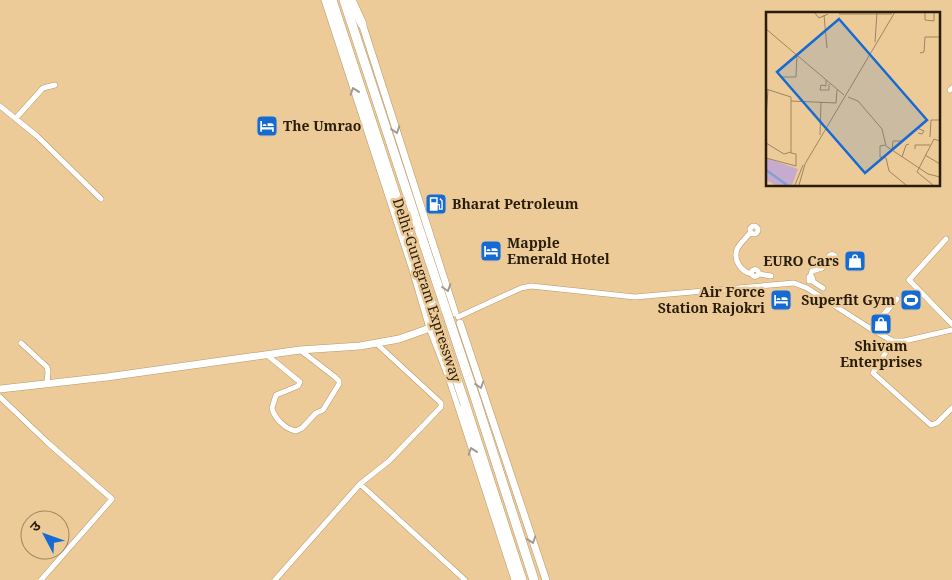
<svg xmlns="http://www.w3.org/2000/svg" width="952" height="580" font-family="'Noto Serif','Noto Sans Devanagari',serif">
	<rect width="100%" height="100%" fill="#eccb99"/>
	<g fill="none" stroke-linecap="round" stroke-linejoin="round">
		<g stroke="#b79768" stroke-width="6">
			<path id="street" d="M950,90L952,88
				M0,106L37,136L101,199
				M16,118L43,88L55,85
				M750 230a4 4 0 1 1 8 0a4 4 0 1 1-8 0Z
				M750,233C746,238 740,243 737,249C733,260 741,272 752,274
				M946,239L909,280L952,324
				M828.5 258a3.5 3.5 0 1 1 7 0a3.5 3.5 0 1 1-7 0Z
				M751.5 273a3.5 3.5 0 1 1 7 0a3.5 3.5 0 1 1-7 0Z
				M759,274L771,276
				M809,277H812L813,280L809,281Z
				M810,277L812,271L822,268L830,262
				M812,281L823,288
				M458,317L521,288L531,286L635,297L794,283L807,288L871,329L893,341H904L952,330
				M871,329L897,299
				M893,341L873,373L931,425L937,423L952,408
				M21,343L47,367L48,372L47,383
				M267,355L300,382L298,386L276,395L272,408C274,418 285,429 296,431L302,428L316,413L323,410L339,384V381L335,377L300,350
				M0,397L47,442L112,499L41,580
				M360,484L465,580
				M275,580L360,484L389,461L441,407V403L377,344"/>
		</g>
		<g stroke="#b79768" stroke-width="8">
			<path id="secondary" d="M325,0L413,270L430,328L449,377L515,580
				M361,20L455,313
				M460,323L546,580
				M0,389L107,377L300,350L360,346L399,339L430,328"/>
		</g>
		<g stroke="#b79768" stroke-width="10">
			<path id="highway" d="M332,0L411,242
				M344,0L422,238
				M351,0L362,24
				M476,400L534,580
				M465,404L522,580"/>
		</g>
		<use href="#street" stroke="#fff" stroke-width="5"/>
		<use href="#secondary" stroke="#fff" stroke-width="7"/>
		<use href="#highway" stroke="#fff" stroke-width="9"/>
		<g stroke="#b79768" stroke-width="10" stroke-linecap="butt">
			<path id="highway-bridge" d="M422,238L476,400
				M411,242L465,404"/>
		</g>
		<use href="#highway-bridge" stroke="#fff" stroke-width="9"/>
	</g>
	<defs><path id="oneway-chevron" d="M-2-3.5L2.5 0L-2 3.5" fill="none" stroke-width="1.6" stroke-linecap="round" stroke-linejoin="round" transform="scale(1.25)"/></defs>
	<g stroke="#9f9990">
		<use href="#oneway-chevron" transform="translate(354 91) rotate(-109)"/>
		<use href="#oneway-chevron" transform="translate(396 130) rotate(72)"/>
		<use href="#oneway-chevron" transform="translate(447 288) rotate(72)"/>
		<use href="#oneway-chevron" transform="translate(480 385) rotate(72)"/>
		<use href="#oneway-chevron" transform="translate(472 451) rotate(-109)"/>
		<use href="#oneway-chevron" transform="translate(532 540) rotate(71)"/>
	</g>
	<defs>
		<g id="hotel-square" transform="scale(1.125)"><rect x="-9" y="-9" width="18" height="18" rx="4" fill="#156ad3" stroke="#eccb99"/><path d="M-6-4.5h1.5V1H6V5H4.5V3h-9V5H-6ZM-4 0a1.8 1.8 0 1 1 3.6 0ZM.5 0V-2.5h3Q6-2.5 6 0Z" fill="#fff"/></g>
		<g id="fuel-square" transform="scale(1.125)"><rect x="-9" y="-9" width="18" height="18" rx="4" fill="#156ad3" stroke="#eccb99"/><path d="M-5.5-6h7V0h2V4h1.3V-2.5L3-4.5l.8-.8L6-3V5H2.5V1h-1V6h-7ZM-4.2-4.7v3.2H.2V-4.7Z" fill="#fff"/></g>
		<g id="shop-square" transform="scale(1.125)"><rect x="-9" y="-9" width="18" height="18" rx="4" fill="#156ad3" stroke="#eccb99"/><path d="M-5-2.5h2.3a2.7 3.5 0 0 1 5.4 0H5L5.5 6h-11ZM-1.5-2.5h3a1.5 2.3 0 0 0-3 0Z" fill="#fff"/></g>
		<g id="stadium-square" transform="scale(1.125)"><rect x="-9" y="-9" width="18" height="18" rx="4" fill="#156ad3" stroke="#eccb99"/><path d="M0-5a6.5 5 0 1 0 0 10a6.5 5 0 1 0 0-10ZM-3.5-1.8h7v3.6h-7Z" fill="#fff"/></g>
	</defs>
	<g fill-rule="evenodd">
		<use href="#hotel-square" x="267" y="126"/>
		<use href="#fuel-square" x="436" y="204"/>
		<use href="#hotel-square" x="491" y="251"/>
		<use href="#shop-square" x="855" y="261"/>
		<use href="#hotel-square" x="781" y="300"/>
		<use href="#stadium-square" x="911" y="300"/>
		<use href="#shop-square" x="881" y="324"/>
	</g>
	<g text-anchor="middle" stroke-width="5" stroke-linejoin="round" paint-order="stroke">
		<g font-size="14" font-weight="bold" fill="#291d09" stroke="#eccb99" text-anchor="start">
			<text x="283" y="131">The Umrao</text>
			<text x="452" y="209">Bharat Petroleum</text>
			<text x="507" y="248">Mapple<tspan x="507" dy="16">Emerald Hotel</tspan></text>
			<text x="839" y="266" text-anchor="end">EURO Cars</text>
			<text x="765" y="297" text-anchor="end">Air Force<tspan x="765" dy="16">Station Rajokri</tspan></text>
			<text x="895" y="305" text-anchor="end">Superfit Gym</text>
			<text x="881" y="351" text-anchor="middle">Shivam<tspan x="881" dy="16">Enterprises</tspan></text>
		</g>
		<g font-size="14" fill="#291d09" stroke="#eccb99">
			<text transform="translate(427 290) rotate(72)" y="5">Delhi-Gurugram Expressway</text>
		</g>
	</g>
	<g transform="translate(766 12)">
		<rect width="174" height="174" fill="#eccb99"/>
		<path d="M0,146L32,157L26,173H9L0,168Z" fill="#c6abcf"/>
		<path fill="none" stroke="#80a2d3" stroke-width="2.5" d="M0,158L21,173"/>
		<path fill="none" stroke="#9e855f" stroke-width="1" d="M48,0L53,6L62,2M159,0V8L168,9V0M73,2H126M58,3L61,36M0,17L78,83M109,30L111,0M154,41L158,40L159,25H174M14,65H30L31,42M60,68V74L55,73L54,78H63V72M0,77L25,85V141L30,142V154L0,146M82,85L92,89L116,117L120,134L162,162L174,165M25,89L70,91L71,78M0,104L2,78M151,116L158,119L156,122L152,121M54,123L55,90M164,125L165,108H174M0,131L18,142L25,140M119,133L114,134V145L120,146L123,159L140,173M149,137V133H164M126,139L127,129H135M159,143L174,152M136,145L140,133L143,132M29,173L37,153M33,173L39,152L129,0M167,173L151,160L168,127L174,129"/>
		<path fill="#156ad3" fill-opacity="0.15" stroke="#156ad3" stroke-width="2.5" d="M73,7L161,108L99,161L11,60Z"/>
		<rect width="174" height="174" fill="none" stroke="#291d09" stroke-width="2.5"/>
	</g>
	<g transform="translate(45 535) rotate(311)"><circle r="24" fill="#eccb99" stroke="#9e855f"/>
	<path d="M0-4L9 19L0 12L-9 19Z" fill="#156ad3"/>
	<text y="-8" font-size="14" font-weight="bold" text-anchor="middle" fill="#291d09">उ</text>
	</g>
</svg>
